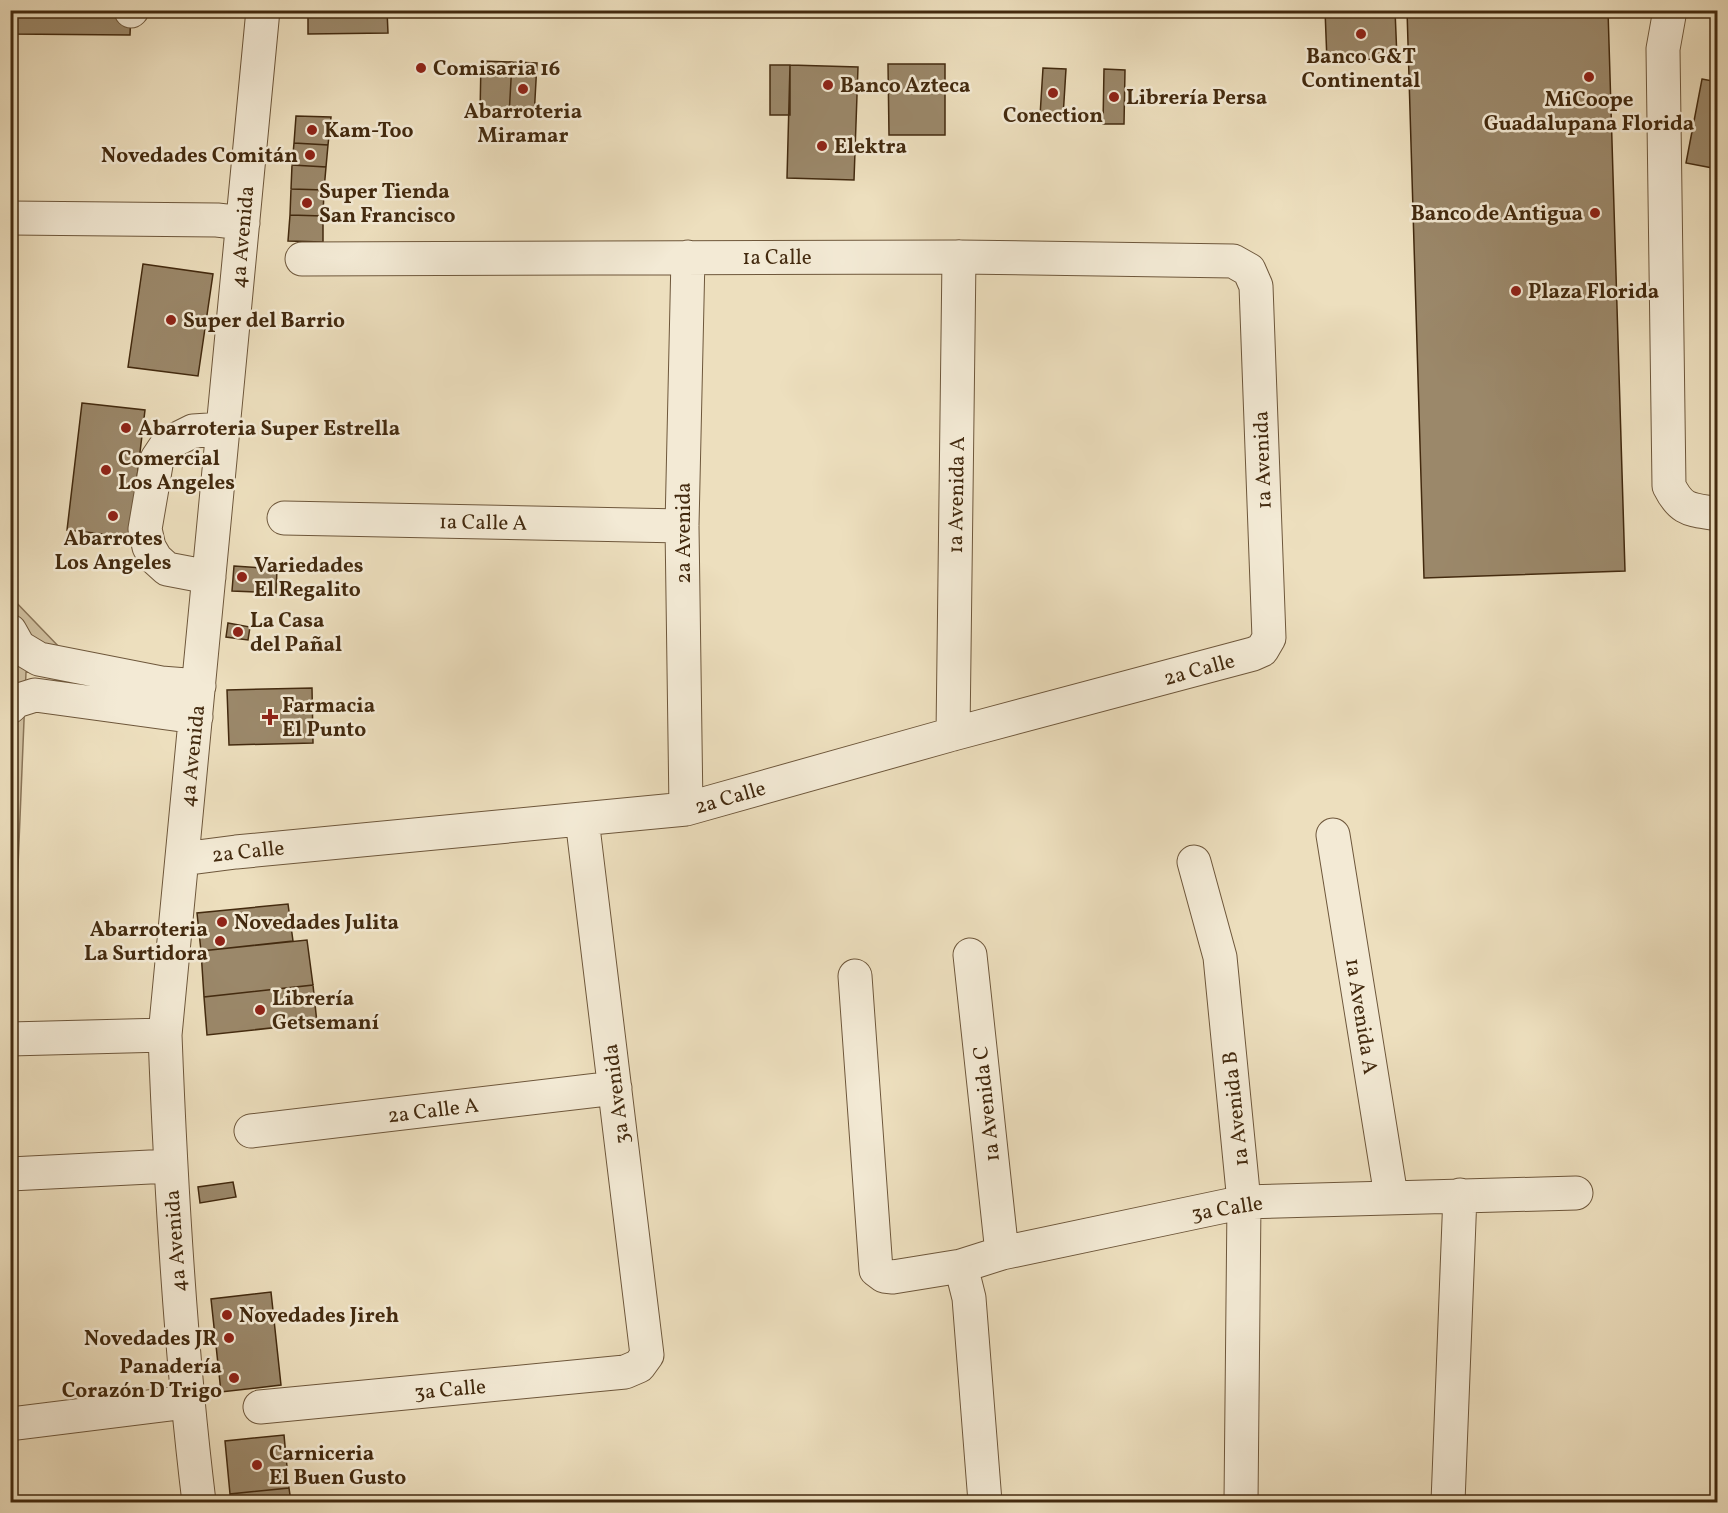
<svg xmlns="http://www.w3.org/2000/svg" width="1728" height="1513" font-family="Vollkorn,serif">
	<rect width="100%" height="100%" fill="#eddfbe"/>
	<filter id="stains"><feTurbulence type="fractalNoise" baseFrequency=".00333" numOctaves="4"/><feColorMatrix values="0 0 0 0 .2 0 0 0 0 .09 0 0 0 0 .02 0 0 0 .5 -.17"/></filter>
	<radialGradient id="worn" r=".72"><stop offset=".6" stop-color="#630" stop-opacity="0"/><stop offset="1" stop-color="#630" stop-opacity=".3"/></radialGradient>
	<path fill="#d0c0a0" stroke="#8a7558" stroke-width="1.5" d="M11,597L86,675L26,672L11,1037Z"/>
	<path fill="#9b886a" stroke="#432a0f" stroke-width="1.5" d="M10,10H131L130,35L10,34Z
		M308,10H387L388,33L308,34Z
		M1325,10H1395L1397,58L1327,61Z
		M1407,10H1608L1625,571L1424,578Z
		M481,61L512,62L509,116L480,115Z
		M512,62L537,63L534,117L509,116Z
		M888,64H945V135H889Z
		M770,65H790V115H770Z
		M790,65L858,67L854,180L787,178Z
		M1043,68L1066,69L1063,117L1040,116Z
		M1104,69L1125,70L1124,124H1103Z
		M1702,79L1718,82V169L1686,163Z
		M296,116L331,117L328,145L294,143Z
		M294,143L328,145L326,167L292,165Z
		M292,165L326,167L324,190L291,189Z
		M291,189L324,190L323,216L290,215Z
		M290,215L323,216V242L288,241Z
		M143,264L213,274L198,376L128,367Z
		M82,403L145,410L130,537L67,530Z
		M234,566L277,569L276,593L232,591Z
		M228,623L250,627L248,640L226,637Z
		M312,688L313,743L229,745L227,690Z
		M288,904L293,941L201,951L197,913Z
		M307,940L313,985L204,997L201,951Z
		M313,985L317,1023L207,1035L204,997Z
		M233,1182L236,1197L200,1203L198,1187Z
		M271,1292L281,1385L221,1392L211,1299Z
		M284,1435L289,1488L230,1494L225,1441Z
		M289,1488L291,1502H231L230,1494Z"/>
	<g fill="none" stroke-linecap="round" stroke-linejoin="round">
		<g stroke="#6e573b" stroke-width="35">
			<path id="minor" d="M1670,10L1663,49L1669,486C1682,512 1691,509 1718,514
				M131,11L132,10
				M10,218L217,220L243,223
				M284,518L682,526
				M209,577L167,569L156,559L149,547L145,529L157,459L167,444L193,431L224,429
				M10,631L19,647L39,659L161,683L199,686
				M10,707L16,701L35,695L196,717
				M953,734L959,257
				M686,809L682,526L688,257
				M1333,835L1391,1196
				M182,859L236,852L686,809L953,734L1253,654L1262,650L1269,638L1256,286L1249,270L1233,261L959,257L302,259
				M1194,862L1220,957L1244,1202L1241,1502
				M970,955L1002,1253
				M855,976L876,1270L884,1276L893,1277L961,1266L1002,1253L1244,1202L1576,1193
				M10,1039L165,1035
				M251,1131L615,1088
				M10,1174L170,1166
				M961,1266L969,1298L985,1502
				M260,1407L625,1372L639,1366L647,1355L582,819
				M10,1424L187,1402
				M199,1502C180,1347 171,1191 165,1035L263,10
				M1448,1502L1460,1195"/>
		</g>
		<use href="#minor" stroke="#f3ead5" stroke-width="33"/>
	</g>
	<g fill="#8f2418" stroke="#f3ead5" stroke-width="2">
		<circle cx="1361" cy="34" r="6"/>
		<circle cx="421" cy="68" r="6"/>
		<circle cx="1589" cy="77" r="6"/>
		<circle cx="828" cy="85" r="6"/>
		<circle cx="523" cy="89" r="6"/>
		<circle cx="1053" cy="93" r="6"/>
		<circle cx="1114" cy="97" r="6"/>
		<circle cx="312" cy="130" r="6"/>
		<circle cx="822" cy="146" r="6"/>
		<circle cx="310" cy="155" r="6"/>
		<circle cx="307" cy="203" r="6"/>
		<circle cx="1595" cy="213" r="6"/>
		<circle cx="1516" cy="291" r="6"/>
		<circle cx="171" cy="320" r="6"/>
		<circle cx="126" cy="428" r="6"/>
		<circle cx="106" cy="470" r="6"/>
		<circle cx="113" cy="516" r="6"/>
		<circle cx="242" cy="577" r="6"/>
		<circle cx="238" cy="632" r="6"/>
		<path d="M267 708h6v6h6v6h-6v6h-6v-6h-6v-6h6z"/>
		<circle cx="222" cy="922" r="6"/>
		<circle cx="220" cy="941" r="6"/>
		<circle cx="260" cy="1010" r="6"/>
		<circle cx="227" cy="1315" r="6"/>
		<circle cx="229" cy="1338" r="6"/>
		<circle cx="234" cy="1378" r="6"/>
		<circle cx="257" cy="1465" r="6"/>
	</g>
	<g text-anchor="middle" stroke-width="5" stroke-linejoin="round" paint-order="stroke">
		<g font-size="21" font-weight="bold" fill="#432a0f" stroke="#f3ead5" text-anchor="start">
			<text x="1361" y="63" text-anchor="middle">Banco G&amp;T<tspan x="1361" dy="24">Continental</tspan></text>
			<text x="433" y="75">Comisaria 16</text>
			<text x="840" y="92">Banco Azteca</text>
			<text x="1126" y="104">Librería Persa</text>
			<text x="1589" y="106" text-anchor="middle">MiCoope<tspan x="1589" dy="24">Guadalupana Florida</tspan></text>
			<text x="523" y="118" text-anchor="middle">Abarroteria<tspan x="523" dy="24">Miramar</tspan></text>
			<text x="1053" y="122" text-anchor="middle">Conection</text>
			<text x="324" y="137">Kam-Too</text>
			<text x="834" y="153">Elektra</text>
			<text x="298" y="162" text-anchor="end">Novedades Comitán</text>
			<text x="319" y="198">Super Tienda<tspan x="319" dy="24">San Francisco</tspan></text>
			<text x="1583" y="220" text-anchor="end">Banco de Antigua</text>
			<text x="1528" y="298">Plaza Florida</text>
			<text x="183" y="327">Super del Barrio</text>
			<text x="138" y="435">Abarroteria Super Estrella</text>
			<text x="118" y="465">Comercial<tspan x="118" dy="24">Los Angeles</tspan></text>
			<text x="113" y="545" text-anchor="middle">Abarrotes<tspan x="113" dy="24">Los Angeles</tspan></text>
			<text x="254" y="572">Variedades<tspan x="254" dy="24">El Regalito</tspan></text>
			<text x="250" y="627">La Casa<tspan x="250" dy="24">del Pañal</tspan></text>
			<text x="282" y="712">Farmacia<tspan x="282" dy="24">El Punto</tspan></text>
			<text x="234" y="929">Novedades Julita</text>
			<text x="208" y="936" text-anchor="end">Abarroteria<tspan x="208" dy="24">La Surtidora</tspan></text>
			<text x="272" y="1005">Librería<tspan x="272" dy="24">Getsemaní</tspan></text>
			<text x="239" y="1322">Novedades Jireh</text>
			<text x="217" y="1345" text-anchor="end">Novedades JR</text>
			<text x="222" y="1373" text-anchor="end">Panadería<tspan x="222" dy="24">Corazón D Trigo</tspan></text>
			<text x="269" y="1460">Carniceria<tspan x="269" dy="24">El Buen Gusto</tspan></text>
		</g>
		<g font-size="21" fill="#432a0f" stroke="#f3ead5">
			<text transform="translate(242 237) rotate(-85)" y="7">4a Avenida</text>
			<text x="777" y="264">1a Calle</text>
			<text transform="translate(1262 460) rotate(-92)" y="7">1a Avenida</text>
			<text transform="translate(956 495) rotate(-89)" y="7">1a Avenida A</text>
			<text transform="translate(483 522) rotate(1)" y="7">1a Calle A</text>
			<text transform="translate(683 533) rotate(-90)" y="7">2a Avenida</text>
			<text transform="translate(1199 669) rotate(-15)" y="7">2a Calle</text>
			<text transform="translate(192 756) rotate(-84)" y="7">4a Avenida</text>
			<text transform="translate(730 797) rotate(-16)" y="7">2a Calle</text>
			<text transform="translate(248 851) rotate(-6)" y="7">2a Calle</text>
			<text transform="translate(1362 1016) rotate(81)" y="7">1a Avenida A</text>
			<text transform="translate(616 1094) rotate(-97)" y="7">3a Avenida</text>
			<text transform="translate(986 1104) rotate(-96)" y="7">1a Avenida C</text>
			<text transform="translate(1235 1109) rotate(-96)" y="7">1a Avenida B</text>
			<text transform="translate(433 1110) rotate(-7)" y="7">2a Calle A</text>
			<text transform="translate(1227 1208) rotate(-9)" y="7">3a Calle</text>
			<text transform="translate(175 1241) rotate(-94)" y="7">4a Avenida</text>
			<text transform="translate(450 1389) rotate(-5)" y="7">3a Calle</text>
		</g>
	</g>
	<rect width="1728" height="1513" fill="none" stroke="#eddfbe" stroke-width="36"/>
	<rect x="12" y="12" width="1704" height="1489" fill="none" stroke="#432a0f" stroke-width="3"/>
	<rect x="18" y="18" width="1692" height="1477" fill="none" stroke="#432a0f" stroke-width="1.5"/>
	<rect width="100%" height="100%" filter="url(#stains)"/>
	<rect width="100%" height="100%" fill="url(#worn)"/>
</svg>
